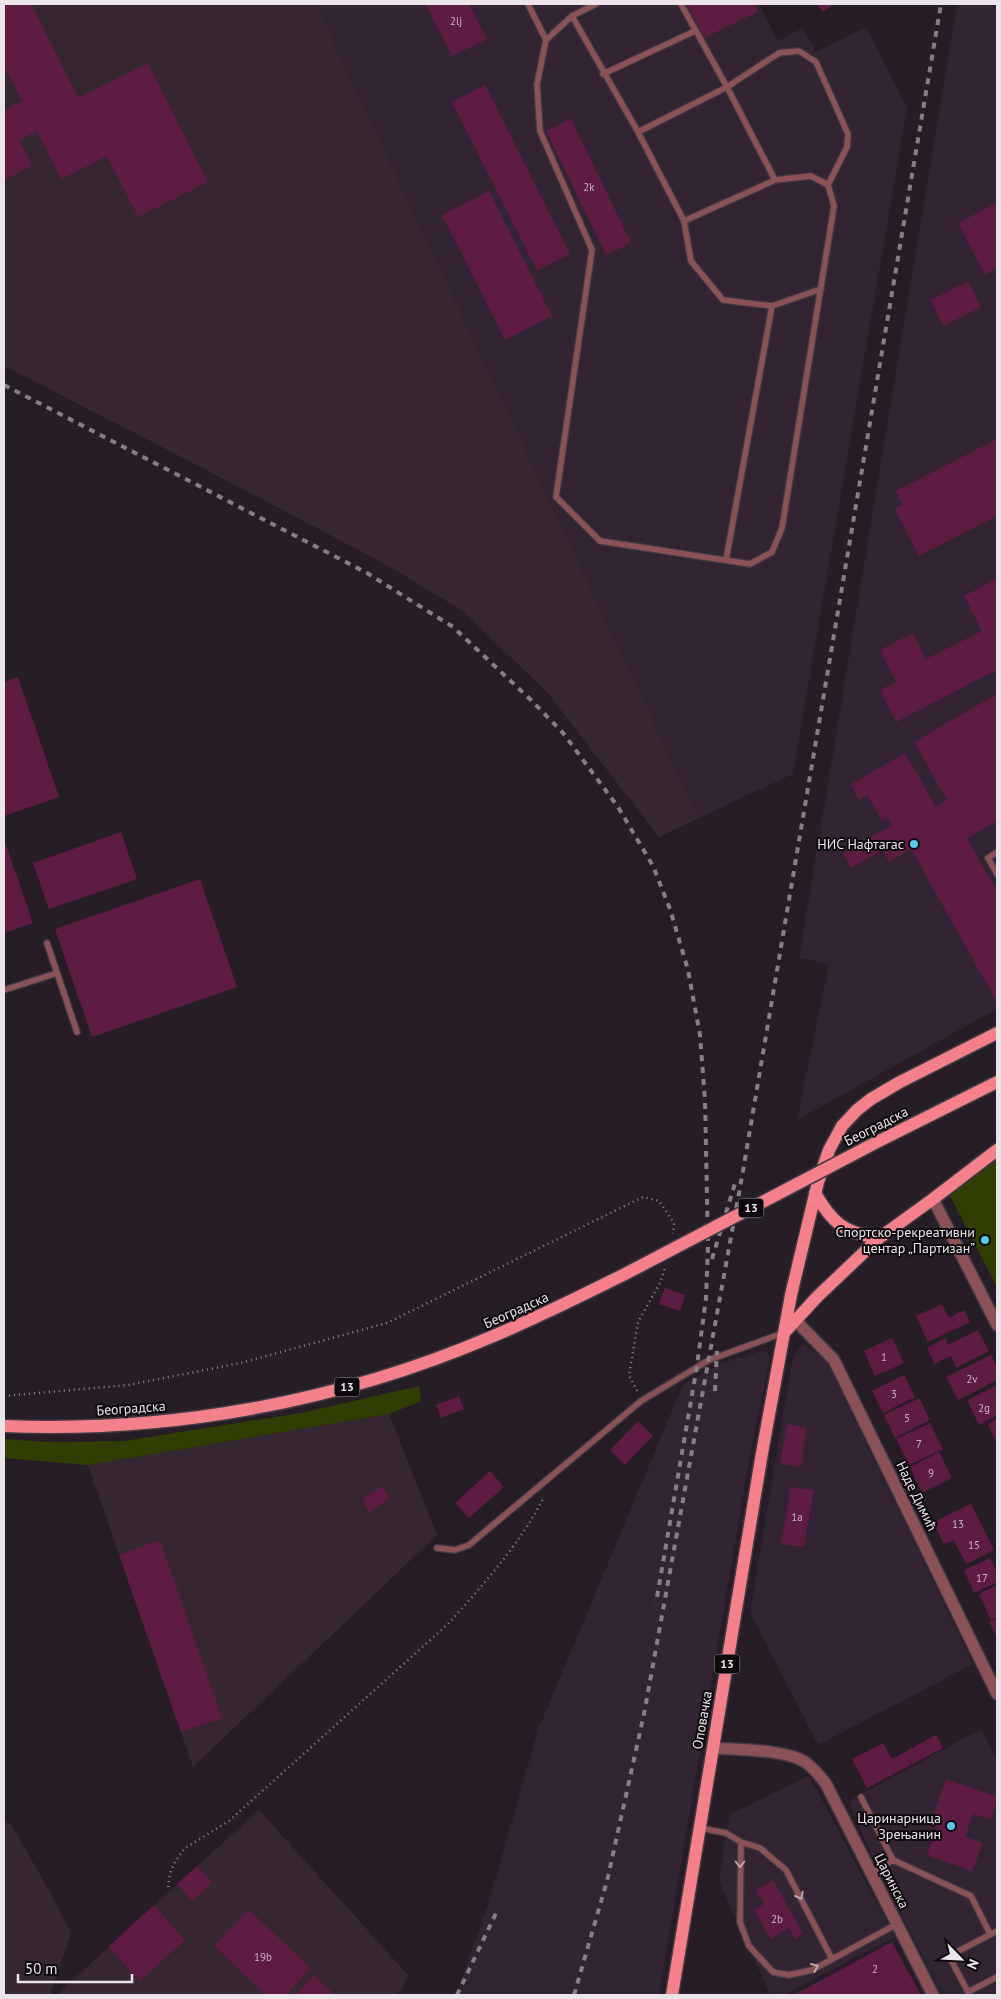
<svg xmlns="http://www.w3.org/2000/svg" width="1001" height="1999" font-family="'PT Sans',sans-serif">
	<rect width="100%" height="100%" fill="#271d27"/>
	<path fill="#322432" d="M316,4H759L778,41L803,28L816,52L866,27L907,108L793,774L699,818Z
		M957,4H997V1009L797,1120L829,964L799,958Z
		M802,1343L818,1354L829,1366L973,1664L818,1745L750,1612L792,1361Z
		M761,1351L766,1352L770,1357L751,1449L659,1995H456L489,1902L538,1730L683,1385L717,1365Z
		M981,1729L997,1761V1995H942L877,1868L849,1801Z
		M809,1776L895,1937L784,1995H770L719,1881L726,1833L730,1814Z"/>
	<path fill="#362732" d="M4,4H316L699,818L659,837L546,691L461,610L385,564L193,463L4,366Z
		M389,1414L437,1535L193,1767L88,1465Z
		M259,1810L409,1976L397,1995H56Z
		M4,1822L11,1824L54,1899L71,1933L50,1995H4Z"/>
	<path fill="#303e03" d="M997,1160V1287L949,1194Z
		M419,1386L421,1401L389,1414L88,1465L4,1458V1439L50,1442L124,1441L301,1413Z"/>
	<path fill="#5f1c43" d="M4,4H31L78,98L148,63L208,182L138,217L107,156L61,179L37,131L19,140L32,166L4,180V110L22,101L4,65Z
		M425,4H469L487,39L452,56Z
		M687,4H755L759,11L704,38Z
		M817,4H834L823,12Z
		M485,85L570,254L537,271L452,102Z
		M571,119L631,243L606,255L546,131Z
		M489,191L552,316L505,340L442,215Z
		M995,204L997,207V268L985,275L958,223Z
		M968,281L981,307L943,326L931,300Z
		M997,439V516L919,556L895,509L903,505L896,491Z
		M997,579V670L896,722L880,690L896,682L880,650L913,633L926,659L982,631L964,596Z
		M18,677L59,797L4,816V682Z
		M997,694V821L967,838L997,892V1002L911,849L889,862L883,850L851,868L843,853L892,825L887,818L882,821L867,795L859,800L851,784L905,753L936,807L947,800L914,742Z
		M121,832L137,879L49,909L33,863Z
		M4,839L33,923L4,933Z
		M200,879L237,987L92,1037L55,929Z
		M665,1288L685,1295L680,1311L659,1304Z
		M942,1304L949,1318L964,1310L970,1322L928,1342L916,1316Z
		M978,1330L989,1351L956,1368L951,1356L935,1364L927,1348L945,1338L948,1345Z
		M892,1338L904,1363L875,1376L864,1351Z
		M991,1355L997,1368V1380L958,1400L946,1377Z
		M904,1375L915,1397L883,1413L872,1391Z
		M997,1385V1415L979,1425L967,1400Z
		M459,1396L464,1409L441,1418L436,1405Z
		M919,1398L930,1420L895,1438L884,1415Z
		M997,1419V1443L988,1424Z
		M638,1421L653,1436L625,1465L610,1450Z
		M930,1423L943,1449L909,1465L896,1439Z
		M787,1424L807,1428L801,1467L780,1464Z
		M939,1452L952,1478L922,1493L910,1467Z
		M490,1471L504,1487L469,1518L455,1503Z
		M383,1486L390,1499L369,1512L362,1499Z
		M791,1487L814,1490L804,1547L781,1544Z
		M971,1504L994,1550L966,1564L954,1540L944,1544L933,1522Z
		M160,1540L222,1718L181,1732L119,1555Z
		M990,1558L997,1573V1582L974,1593L964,1570Z
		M997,1585V1617L991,1620L979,1594Z
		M997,1618V1637L989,1622Z
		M936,1735L943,1748L867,1788L852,1759L883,1743L892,1759Z
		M946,1779L997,1797L991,1820L973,1814L965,1837L983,1843L972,1871L927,1855L937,1827L930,1825Z
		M197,1866L212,1883L192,1901L177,1884Z
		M773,1880L803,1934L794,1939L789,1928L770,1939L754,1910L764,1904L756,1890Z
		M154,1905L185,1940L140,1981L108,1947Z
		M249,1910L311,1968L286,1995H266L214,1946Z
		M892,1942L921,1995H794Z
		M314,1975L335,1995H295Z"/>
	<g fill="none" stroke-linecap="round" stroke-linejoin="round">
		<g stroke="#423942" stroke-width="8">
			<path id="service" d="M528,4L546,40
				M596,4L572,16L546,40L537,84L540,131L592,250L556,497L600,541L750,564L772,552L782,528L834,206L828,185L811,176L775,180L684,221
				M681,4L727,87L775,180
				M572,16L638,132L684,221L691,261L723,300L772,306L821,289
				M603,74L695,31
				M638,132L727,87L779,53L799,51L816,62L848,134L847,147L828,185
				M726,560L772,306
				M997,852L988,858L997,874
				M47,943L77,1032
				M4,990L57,973
				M437,1548L455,1550L469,1545L641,1401L709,1360L783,1333
				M861,1797L893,1860L871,1872
				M700,1828L726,1833L741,1842L740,1922L749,1946L773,1972L789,1975L812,1970L897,1924
				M741,1842L760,1848L786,1870L832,1959
				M893,1860L971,1896L990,1934
				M997,1931L949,1956L968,1992L997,1977"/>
		</g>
		<g stroke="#423942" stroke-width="14">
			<path id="minor" d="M933,1199L997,1325
				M796,1321L834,1360L997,1694
				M713,1748C737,1750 785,1749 805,1762C814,1768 820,1776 826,1784L933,1995"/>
		</g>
		<g stroke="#423942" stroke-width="15">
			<path id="primary" d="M877,1142L997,1082
				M815,1193C832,1223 844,1233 879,1238
				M784,1333L817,1297L879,1238L933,1199L997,1150
				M4,1426C170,1433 339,1402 491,1337C537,1318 581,1296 625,1274
				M672,1995L762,1453L791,1295L818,1182L829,1150L842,1126L857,1110L871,1099L900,1082L997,1033"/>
		</g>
		<path stroke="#918891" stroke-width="2.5" stroke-dasharray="1 4" stroke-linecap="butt" d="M637,1391L629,1375L638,1322L660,1283L665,1268
			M4,1396L128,1385L241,1363L387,1323L643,1197L659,1201L674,1223L673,1234
			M168,1887L170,1873L175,1862L185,1848L229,1821L448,1624C483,1585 520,1544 544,1497"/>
		<use href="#service" stroke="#8a5256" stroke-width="5.5"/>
		<use href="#minor" stroke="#8a5256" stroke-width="11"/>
		<use href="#primary" stroke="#f3808b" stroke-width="12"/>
		<path stroke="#877e87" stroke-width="4" stroke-dasharray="6 6" stroke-linecap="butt" d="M4,385L367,573L453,627L531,700L563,733L618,807L653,866L670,909L688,970L700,1035L705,1100L708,1246L706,1298L697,1366L656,1603
			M712,1259L736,1180
			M715,1391L717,1351
			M457,1995L498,1909
			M574,1995L607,1881L644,1714L743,1171L941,4"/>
		<g stroke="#423942" stroke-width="15" stroke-linecap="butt">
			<path id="primary-bridge" d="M625,1274L877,1142"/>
		</g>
		<use href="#primary-bridge" stroke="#f3808b" stroke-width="12"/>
	</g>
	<defs><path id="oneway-chevron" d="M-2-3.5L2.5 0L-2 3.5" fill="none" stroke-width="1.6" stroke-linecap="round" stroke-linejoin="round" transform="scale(1.25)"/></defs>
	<g stroke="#bfa2a8">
		<use href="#oneway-chevron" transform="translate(740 1864) rotate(90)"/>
		<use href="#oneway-chevron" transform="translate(800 1896) rotate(62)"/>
		<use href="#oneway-chevron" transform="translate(815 1967) rotate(-24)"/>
	</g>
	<g fill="#5cc7e7" stroke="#0d090d" stroke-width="2">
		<circle cx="914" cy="844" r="5"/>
		<circle cx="985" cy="1240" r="5"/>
		<circle cx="951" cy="1826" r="5"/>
	</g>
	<g text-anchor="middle" stroke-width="4" stroke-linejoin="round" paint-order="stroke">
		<g font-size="11" fill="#c8b2c1">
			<text x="456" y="25">2lj</text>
			<text x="589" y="191">2k</text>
			<text x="884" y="1361">1</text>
			<text x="972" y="1383">2v</text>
			<text x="894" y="1398">3</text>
			<text x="984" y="1412">2g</text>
			<text x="907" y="1422">5</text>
			<text x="919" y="1448">7</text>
			<text x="931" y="1477">9</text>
			<text x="797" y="1521">1a</text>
			<text x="958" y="1528">13</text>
			<text x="974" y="1549">15</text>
			<text x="982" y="1582">17</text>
			<text x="777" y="1923">2b</text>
			<text x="263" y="1961">19b</text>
			<text x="875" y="1973">2</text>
		</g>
		<g fill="#0d090d" stroke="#a8a2a8" stroke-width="1">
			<rect x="738.5" y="1198.5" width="25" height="19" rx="4"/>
			<rect x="334.5" y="1377.5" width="25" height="19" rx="4"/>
			<rect x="714.5" y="1654.5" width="25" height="19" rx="4"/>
		</g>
		<g font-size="12" font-weight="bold" fill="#ebe4eb">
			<text x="751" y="1212">13</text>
			<text x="347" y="1391">13</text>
			<text x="727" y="1668">13</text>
		</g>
		<g font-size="14" fill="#ebe4eb" stroke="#0d090d" text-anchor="end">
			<text x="904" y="849">НИС Нафтагас</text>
			<text x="975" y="1237">Спортско-рекреативни<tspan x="975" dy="16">центар „Партизан”</tspan></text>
			<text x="941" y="1823">Царинарница<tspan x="941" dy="16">Зрењанин</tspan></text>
		</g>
		<g font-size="14" fill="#ebe4eb" stroke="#0d090d">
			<text transform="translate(876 1126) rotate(-27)" y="5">Београдска</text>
			<text transform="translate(516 1310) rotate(-24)" y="5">Београдска</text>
			<text transform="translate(131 1408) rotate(-4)" y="5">Београдска</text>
			<text transform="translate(917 1496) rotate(64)" y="5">Наде Димић</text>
			<text transform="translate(702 1720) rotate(-80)" y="5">Оповачка</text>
			<text transform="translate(892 1881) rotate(63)" y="5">Царинска</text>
		</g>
	</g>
	<rect width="1001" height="1999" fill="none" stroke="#ebe4eb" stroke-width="10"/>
	<g transform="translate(961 1959) rotate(114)" stroke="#0d090d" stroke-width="4" paint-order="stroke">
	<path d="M0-4L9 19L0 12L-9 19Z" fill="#ebe4eb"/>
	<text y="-8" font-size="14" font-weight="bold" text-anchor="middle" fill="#ebe4eb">N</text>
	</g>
	<path d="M18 1974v8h114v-8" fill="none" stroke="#ebe4eb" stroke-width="2.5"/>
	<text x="25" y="1974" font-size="15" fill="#ebe4eb" stroke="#0d090d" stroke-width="4" paint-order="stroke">50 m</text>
</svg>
